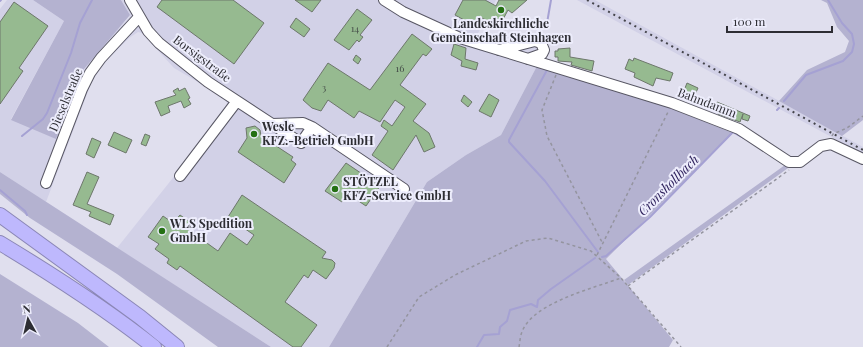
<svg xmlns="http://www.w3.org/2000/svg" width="863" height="347" font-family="'Playfair Display',serif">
	<rect width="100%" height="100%" fill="#e0dfee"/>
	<path fill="#d2d1e7" d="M7,0H33L64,21L11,119L55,138L68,105L84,69L109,38L129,18L130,15L121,0H496L477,35L496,44L537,35L546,42L548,52L546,57L537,66L501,135L466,155L427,182L329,347H271L117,248L176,174L227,104L225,98L174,68L142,33L138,32L129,38L105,62L92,81L46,202L0,172V9Z
		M577,0H595L863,147V154Z"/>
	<path fill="#b4b2d0" d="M33,0H121L130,15L84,69L68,105L56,139L11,120L64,21Z
		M821,0H863V120L842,136L779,101L807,70L845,52L849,41L837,27L827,3Z
		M537,66L645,98L733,133L606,259L673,340L669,347H329L427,182L466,155L501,135Z
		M785,165L788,168L628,285L624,280Z
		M0,172L271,347H218L117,274L30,218L0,194Z
		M0,274L78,323L109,347H0Z"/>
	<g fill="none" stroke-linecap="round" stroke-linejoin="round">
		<path stroke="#a5a1d3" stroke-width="2" d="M0,1L1,0
			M547,23L551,0
			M547,70L509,140V142L545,181L598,252
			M784,101L806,75L843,61L852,52L854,44L852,34L842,23L828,0
			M777,110L779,108
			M22,136L43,119L47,113L71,53L80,23L92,0
			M0,190L25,211L27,215
			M602,257L606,256L650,217L733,132L744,138
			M477,347L484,335L499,334L500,327L507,321L510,310L531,304L537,307L538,300L551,289L595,258"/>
	</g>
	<path fill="#96ba90" stroke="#6d776b" d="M162,0H233L264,23L234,64L157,7Z
		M295,0H321L312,12Z
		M463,0H485L496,6L499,0H527L512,13L508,10L499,27L482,18L477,27L455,15Z
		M14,2L48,26L19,68L23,71L0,104V22Z
		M357,9L372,20L360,35L363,37L359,42L357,40L349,50L334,40Z
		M296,18L310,29L304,37L290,27Z
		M412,34L432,49L426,56L423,54L400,85L426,104L413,121L429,133L435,147L424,152L416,135L393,170L372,155L388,131L381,126L384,120L392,126L405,107L395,100L380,122L359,111L354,118L328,100L321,111L312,108L303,100L328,63L370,90Z
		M454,44L466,48L465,59L478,63L476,70L461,66L462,61L451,55Z
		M570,48V57L594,61L592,71L571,65L572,62L558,61V57H555V51H558V49Z
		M356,55L361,59L358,64L353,60Z
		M634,58L673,73L670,81L656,78L653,86L634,77L635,73L625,69L629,59L633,61Z
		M687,83L698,88L694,97L683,93Z
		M178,88L179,91L185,88L190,98L188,99L191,104L184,108L181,101L168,106L170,112L161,116L155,102L176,95L173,91Z
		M489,94L499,100L491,117L479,111Z
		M464,95L472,102L468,107L461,101Z
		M717,102L750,116L748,121L742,119L743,114L740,122L718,114L719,110L714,108Z
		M255,126L260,130L261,136L293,157L291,160L296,164L284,183L238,152L247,138L246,128Z
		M114,132L132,140L126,153L108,145Z
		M145,134L150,136L146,146L141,144Z
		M92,138L101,142L94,158L86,154Z
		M346,163L380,186L366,206L348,194L342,202L325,191Z
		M87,172L99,177L87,204L114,215L110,225L89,216L91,212L73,205Z
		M242,195L326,252L322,258L332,260L335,263L334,268L326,279L313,270L308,278L304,275L285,302L317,325L301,347H293L180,266L177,270L167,263L169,259L155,249L159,244L148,237L163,216L173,223L180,215L190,222L186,228L218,251L230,233L247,245L254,235L228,217Z"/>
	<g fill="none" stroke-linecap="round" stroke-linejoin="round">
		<g stroke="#585764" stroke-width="12">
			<path id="minor" d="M130,0L148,31L159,43L208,82L272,124L303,123L312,127L404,189
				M384,0L403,12L460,38L672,103L739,129L789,162H800L821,146L831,144L863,159
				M499,50L535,41L541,43L544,50L542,54L528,59
				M272,124L301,143L312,127
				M180,176L237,101
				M46,183L82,89L90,73L101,58L139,17"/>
		</g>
		<g stroke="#8b87b6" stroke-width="16">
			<path id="highway" d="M0,215L140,317L177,347
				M0,243C53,275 105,308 154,347"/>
		</g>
		<path stroke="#94949f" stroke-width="1.5" stroke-dasharray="3 3" stroke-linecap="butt" d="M556,75L542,110L547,136L603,244
			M832,136L833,134L847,128L863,116
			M597,255L669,110
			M628,286L789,170
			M387,347L419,297L455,275L526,241L548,238L591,251L621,278L681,347
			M519,347C520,342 520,336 522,332C532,303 594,288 621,278"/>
		<use href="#minor" stroke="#fff" stroke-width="10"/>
		<use href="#highway" stroke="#beb8fd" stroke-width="14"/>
		<path stroke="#44444b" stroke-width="2" stroke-dasharray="2 4" stroke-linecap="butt" d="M587,0L863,150"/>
	</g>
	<g fill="#247013" stroke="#ededfc" stroke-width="1.5">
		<circle cx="501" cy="10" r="4"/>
		<circle cx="254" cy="134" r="4"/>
		<circle cx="335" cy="189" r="4"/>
		<circle cx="162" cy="231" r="4"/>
	</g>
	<g text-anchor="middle" stroke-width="4" stroke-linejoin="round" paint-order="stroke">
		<g font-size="10" fill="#47504a">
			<text x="355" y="32">14</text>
			<text x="400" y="72">16</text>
			<text x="324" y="91">3</text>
		</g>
		<g font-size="12" font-weight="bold" fill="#2d2d33" stroke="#ededfc" text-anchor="start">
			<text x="501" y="28" text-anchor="middle">Landeskirchliche<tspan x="501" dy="14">Gemeinschaft Steinhagen</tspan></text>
			<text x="262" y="131">Wesle<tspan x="262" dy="14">KFZ.-Betrieb GmbH</tspan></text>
			<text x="343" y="186">STÖTZEL<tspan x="343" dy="14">KFZ-Service GmbH</tspan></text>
			<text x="170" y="228">WLS Spedition<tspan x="170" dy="14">GmbH</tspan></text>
		</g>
		<g font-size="12" fill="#2d2d33" stroke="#ededfc">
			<text transform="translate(202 59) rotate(37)" y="4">Borsigstraße</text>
			<text transform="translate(66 100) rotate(-67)" y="4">Dieselstraße</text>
			<text transform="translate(707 103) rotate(21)" y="4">Bahndamm</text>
		</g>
		<g font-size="13" font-style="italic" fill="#2b1e59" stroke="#ededfc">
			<text transform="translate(668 185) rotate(-45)" y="5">Cronshollbach</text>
		</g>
	</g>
	<g transform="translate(28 319) rotate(352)" stroke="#ededfc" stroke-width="3" paint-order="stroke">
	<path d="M0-3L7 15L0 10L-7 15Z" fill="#2d2d33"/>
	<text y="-6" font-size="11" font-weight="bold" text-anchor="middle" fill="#2d2d33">N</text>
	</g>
	<path d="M727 26v6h105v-6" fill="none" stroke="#2d2d33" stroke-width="2"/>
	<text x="733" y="26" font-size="12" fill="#2d2d33" stroke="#ededfc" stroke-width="3" paint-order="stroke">100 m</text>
</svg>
